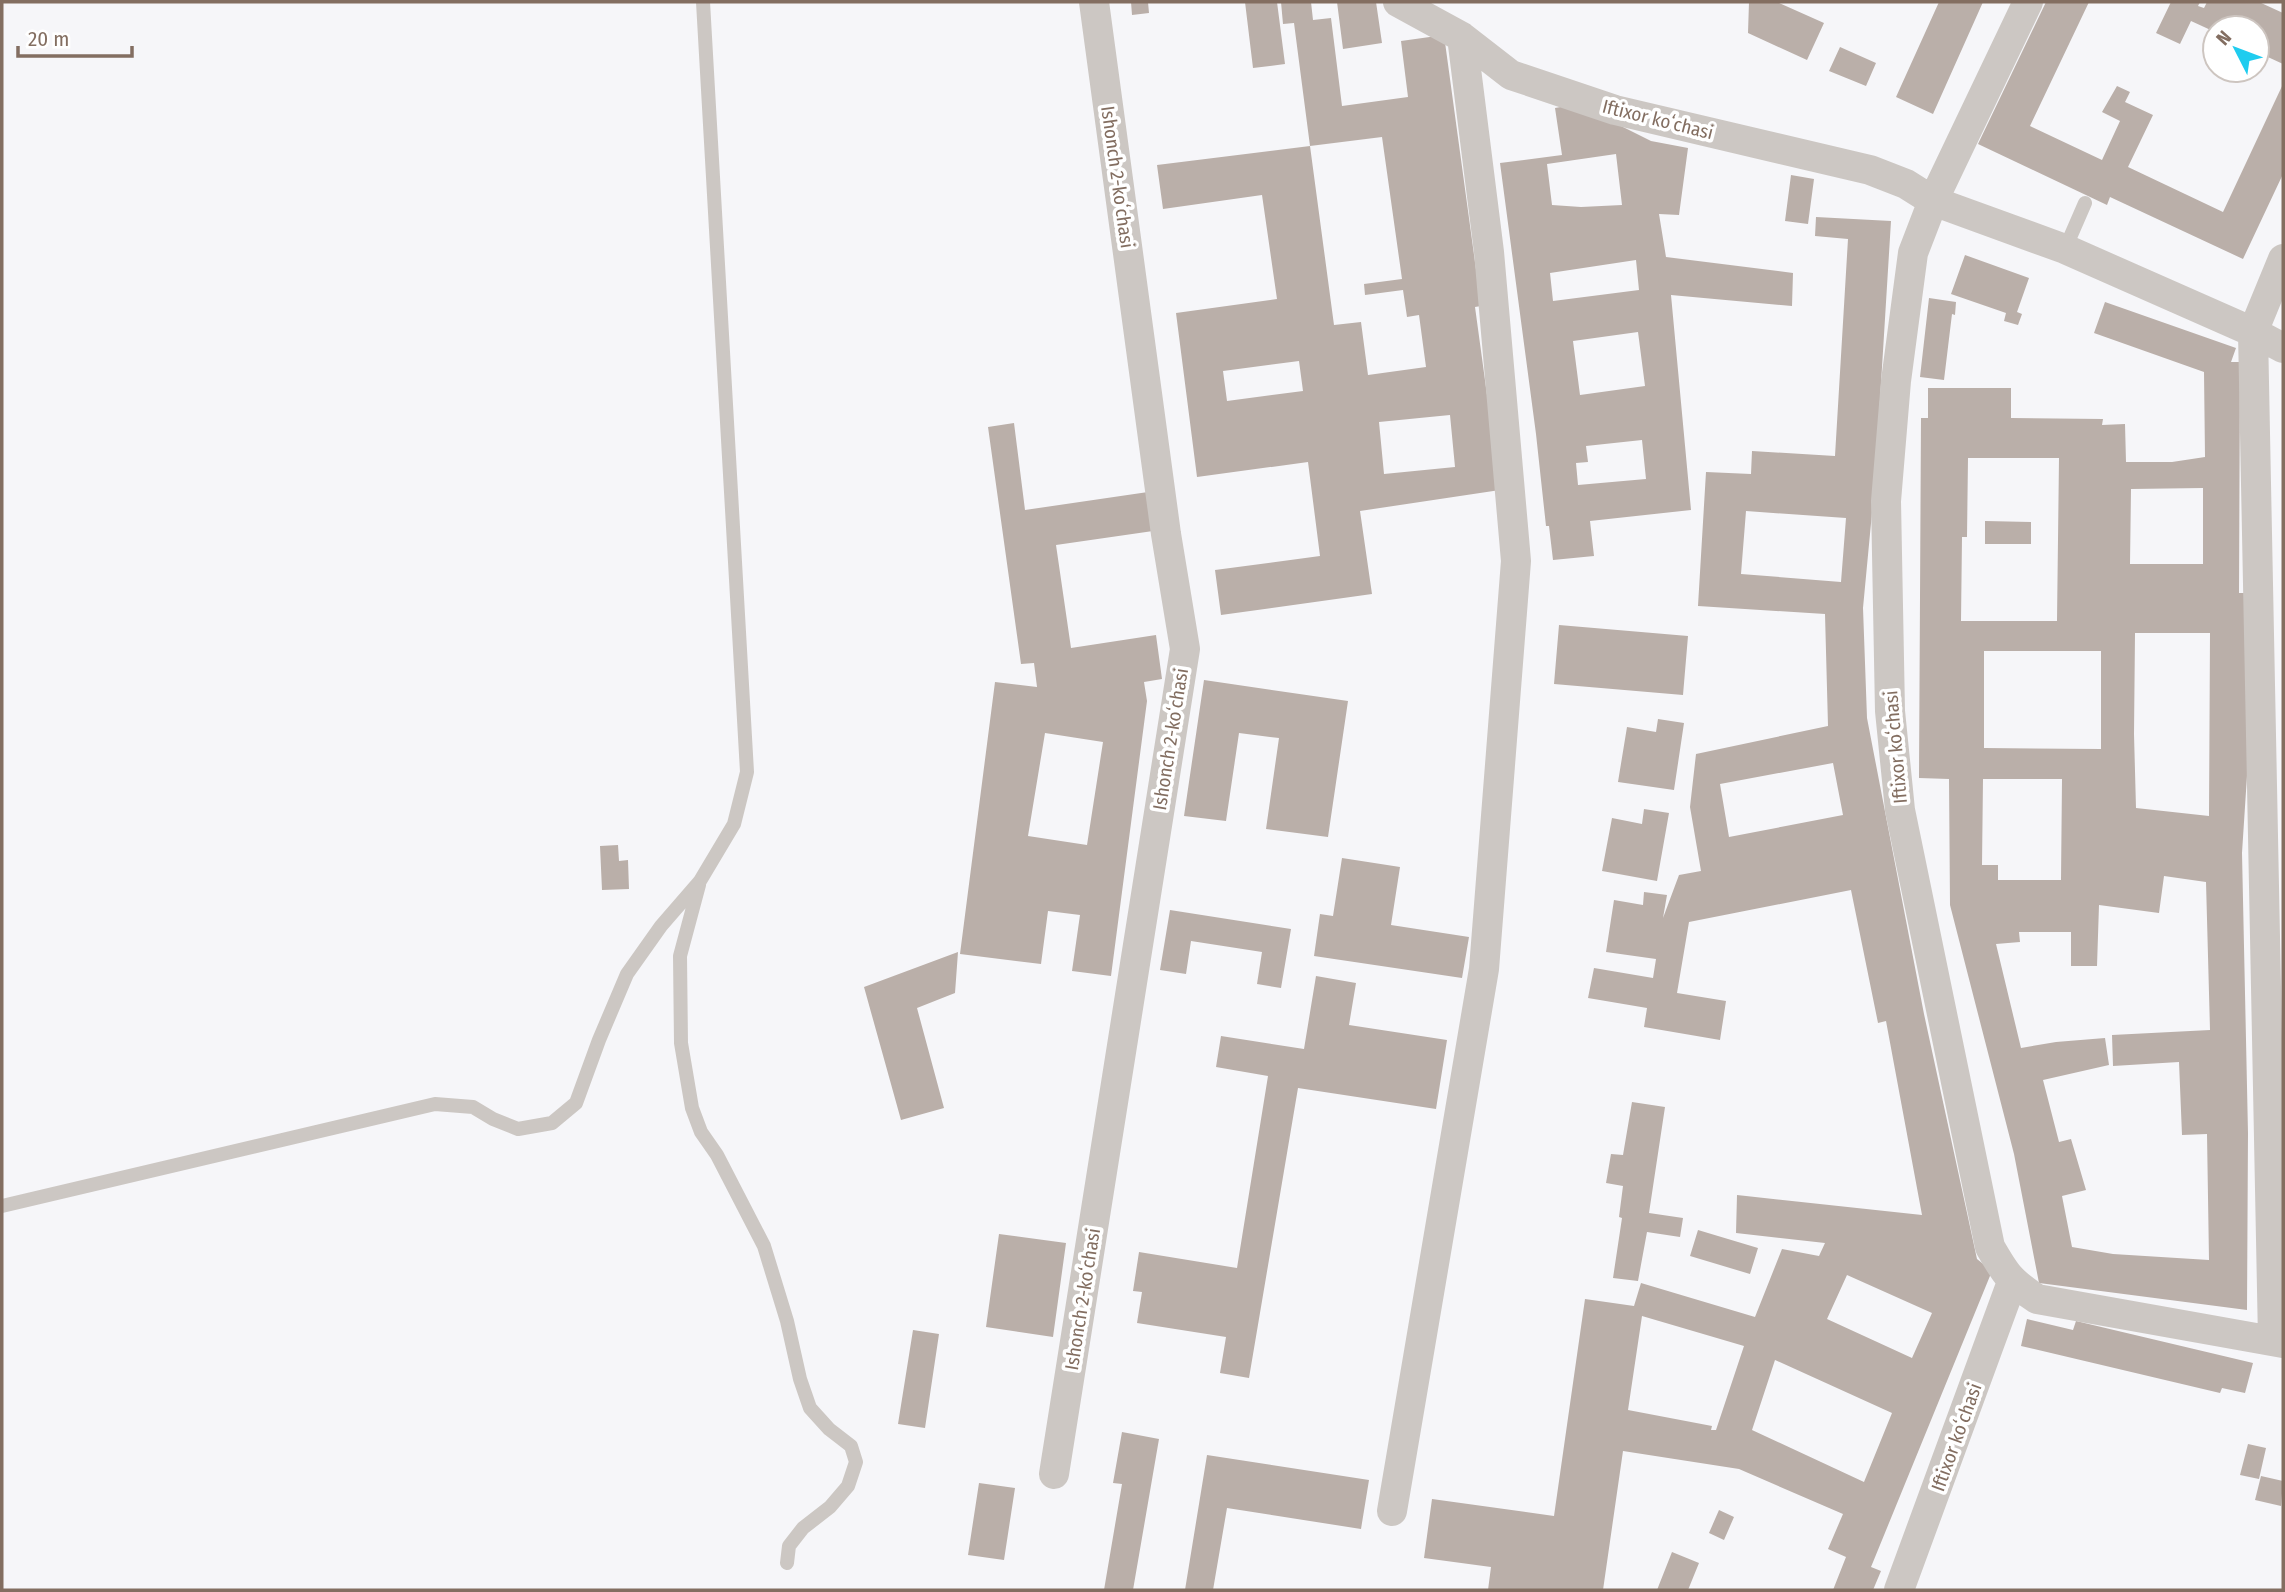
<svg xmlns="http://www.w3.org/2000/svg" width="2285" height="1592" font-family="'Fira Sans Condensed',sans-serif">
	<rect width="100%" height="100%" fill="#f6f6f9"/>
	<path fill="#baafa9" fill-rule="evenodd" d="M1131,2H1148L1149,13L1132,15Z
		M1245,2H1277L1285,64L1253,68Z
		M1281,2H1311L1313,20L1331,18L1342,106L1408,97L1401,41L1444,35L1481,306L1475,307L1500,490L1360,511L1372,594L1221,615L1215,570L1320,556L1308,462L1197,477L1176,313L1277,299L1262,195L1163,209L1157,165L1310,146L1294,23L1283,24ZM1382,137L1402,279L1364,284L1365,295L1403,290L1407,317L1419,315L1426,367L1368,375L1361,322L1334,325L1310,146ZM1299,361L1303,391L1227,401L1223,371ZM1450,415L1455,467L1384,474L1379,422Z
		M1337,2H1376L1382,43L1343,49Z
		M1749,2H1777L1824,23L1807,60L1748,33Z
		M1939,2H1983L1933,114L1896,97Z
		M2046,2H2089L2030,126L2102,160L2120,121L2102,112L2117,86L2130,92L2125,102L2153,115L2128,167L2223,212L2283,84V174L2243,259L2110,197L2107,205L1978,144Z
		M2171,2H2200L2198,6L2204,8L2207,2H2259L2283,13V64L2257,52V28H2215V32L2191,21L2180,44L2156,33Z
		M1840,47L1876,63L1866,86L1829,71Z
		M1577,104L1651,141L1688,148L1679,215L1659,214L1666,257L1793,273L1792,306L1671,295L1691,510L1590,521L1594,556L1553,560L1549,526H1546L1536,434L1500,163L1562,155L1555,108ZM1616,154L1622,205L1581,207L1552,205L1547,164ZM1636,260L1639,290L1553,301L1550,273ZM1638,332L1645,386L1580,395L1573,341ZM1642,440L1646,479L1578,485L1576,463L1588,462L1586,446Z
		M1791,175L1814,179L1808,224L1785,221Z
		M1816,217L1891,221L1875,481L1863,608L1867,718L1924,1014L1977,1259L1992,1271L1871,1567L1881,1571L1873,1590H1833L1846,1557L1828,1549L1843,1514L1739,1469L1623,1451L1603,1590H1488L1491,1567L1424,1558L1432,1499L1554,1516L1585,1299L1634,1306L1641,1283L1755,1317L1782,1249L1819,1256L1825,1243L1736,1233L1737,1195L1922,1215L1886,1021L1878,1023L1851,890L1689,922L1677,993L1726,1001L1720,1040L1644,1027L1647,1008L1588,998L1594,968L1653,978L1656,959L1606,952L1614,900L1643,905L1644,892L1667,895L1663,918L1679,875L1701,871L1690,807L1696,754L1828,726L1825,614L1698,606L1706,472L1751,474L1752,451L1835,456L1848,239L1815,236ZM1746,511L1846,518L1841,582L1741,574ZM1833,763L1843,815L1729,837L1720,784ZM1847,1275L1932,1313L1912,1358L1827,1319ZM1642,1316L1744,1346L1716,1430H1711L1712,1426L1628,1410ZM1775,1360L1892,1413L1864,1482L1752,1430Z
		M1965,255L2029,278L2017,312L2022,314L2018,325L2004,321L2006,313L1951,294Z
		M1929,298L1956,302L1955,315L1952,314L1944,380L1920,377Z
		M2105,302L2236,348L2231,362H2240L2239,593H2251L2249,745L2242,853L2248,1133L2247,1310L2039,1283L2014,1154L1950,905L1949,779L1919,778L1921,418H1928V388H2011V418L2103,419L2102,425L2125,424L2126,462H2172L2205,457L2204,372L2094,333ZM1968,458H2059L2057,621H1961L1962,537H1967ZM2203,488V564H2130L2131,489ZM2135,633H2210L2209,816L2136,808L2134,734ZM1984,651H2101V749L1984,748ZM1983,779H2062L2061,880H1998V865H1982ZM2164,876L2206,882L2210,1030L2112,1035L2113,1066L2179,1062L2182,1135L2207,1134L2209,1260L2113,1254L2072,1247L2062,1196L2086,1190L2071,1139L2059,1142L2043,1080L2109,1065L2105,1038L2056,1042L2021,1048L1996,944L2020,942L2019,932H2071V966H2097L2099,905L2159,913Z
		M1014,423L1025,510L1148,492L1153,531L1056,545L1071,648L1156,635L1162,679L1144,682L1147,701L1111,976L1072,971L1080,915L1048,911L1041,964L960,954L995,682L1037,687L1034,663L1021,664L988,427ZM1045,733L1103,742L1087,845L1028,836Z
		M1985,521L2031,522V544H1985Z
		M1559,625L1688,636L1683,695L1554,684Z
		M1204,680L1348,701L1328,837L1266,829L1279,738L1239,733L1226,821L1184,816Z
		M1658,719L1684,723L1674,790L1618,782L1627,727L1656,732Z
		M1644,809L1669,813L1657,881L1602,871L1612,818L1642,824Z
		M618,845L619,861L628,860L629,889L602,890L600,846Z
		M1342,858L1400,867L1391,925L1469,937L1462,978L1314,956L1320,914L1333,916Z
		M1170,910L1291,929L1281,988L1257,984L1262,952L1191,941L1186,974L1160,970Z
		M958,952L955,993L917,1008L944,1108L901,1120L864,987Z
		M1316,976L1356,983L1349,1025L1447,1040L1436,1109L1298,1088L1249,1378L1220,1373L1226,1337L1137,1323L1142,1292L1133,1291L1139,1252L1237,1268L1268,1076L1216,1067L1221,1036L1304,1049Z
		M1632,1102L1665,1107L1649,1213L1683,1218L1680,1237L1647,1232L1638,1281L1613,1278L1622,1218L1619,1217L1623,1186L1606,1183L1611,1154L1623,1155Z
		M1698,1230L1758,1248L1750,1274L1690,1256Z
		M999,1234L1066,1243L1053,1337L986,1327Z
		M2027,1319L2073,1330L2076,1321L2253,1363L2245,1393L2222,1388L2220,1393L2021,1346Z
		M913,1330L939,1334L925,1428L898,1424Z
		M1122,1432L1159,1439L1133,1590H1104L1122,1484L1113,1483Z
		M2248,1444L2266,1448L2259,1479L2240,1475Z
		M1207,1455L1369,1480L1361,1529L1227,1508L1213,1590H1185Z
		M2261,1476L2283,1481L2281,1506L2255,1500Z
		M979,1483L1015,1488L1004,1560L968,1555Z
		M1719,1510L1734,1517L1724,1540L1709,1533Z
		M1672,1552L1699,1563L1688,1590H1657Z"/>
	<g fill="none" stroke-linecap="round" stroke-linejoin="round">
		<path stroke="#ccc7c3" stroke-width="14" d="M2065,249L2085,203
			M699,885L680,956L681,1043L692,1108L701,1132L717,1155L764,1246L787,1321L800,1379L810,1408L829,1429L851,1446L856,1462L848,1486L830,1507L803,1528L789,1546L787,1563
			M2,1206L435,1104L473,1107L493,1119L518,1129L552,1123L576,1103L599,1040L627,974L661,926L700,881L734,824L747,772L703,2"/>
		<path stroke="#ccc7c3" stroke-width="30" d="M1398,2L1462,37L1511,75L1615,110L1870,170L1906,184L1933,201L2065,249L2253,332L2283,348
			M2028,2L1933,201L1913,253L1896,381L1886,501L1890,711L1900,810L1990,1247C2006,1275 2010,1281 2037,1299L2283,1343
			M2273,1340L2253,332L2283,259
			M1054,1474L1185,649L1166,534L1094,2
			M1392,1511L1484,969L1516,561L1489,252L1462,37
			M1899,1590L2012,1282"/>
	</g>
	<g text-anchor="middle" stroke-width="7" stroke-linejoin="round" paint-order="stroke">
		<g font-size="19" fill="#836e61" stroke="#fff">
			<text transform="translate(1658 119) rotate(14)" y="7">Iftixor koʻchasi</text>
			<text transform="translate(1118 177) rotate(82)" y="7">Ishonch 2-koʻchasi</text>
			<text transform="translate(1170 739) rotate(-81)" y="7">Ishonch 2-koʻchasi</text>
			<text transform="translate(1895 747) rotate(-95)" y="7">Iftixor koʻchasi</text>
			<text transform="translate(1082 1299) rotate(-81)" y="7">Ishonch 2-koʻchasi</text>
			<text transform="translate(1956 1437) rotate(-70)" y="7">Iftixor koʻchasi</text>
		</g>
	</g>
	<rect width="2285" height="1592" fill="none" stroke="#836e61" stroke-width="7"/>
	<g transform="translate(2236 49) rotate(312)"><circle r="33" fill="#ffffff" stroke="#cdc5c0" stroke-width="2"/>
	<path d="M0-5L12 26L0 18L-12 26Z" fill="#1fccef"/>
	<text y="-10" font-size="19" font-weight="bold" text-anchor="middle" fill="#836e61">N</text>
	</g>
	<path d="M18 46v10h114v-10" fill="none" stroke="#836e61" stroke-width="3.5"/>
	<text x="28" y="46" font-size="21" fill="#836e61" stroke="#ffffff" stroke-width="5" paint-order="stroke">20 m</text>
</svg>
